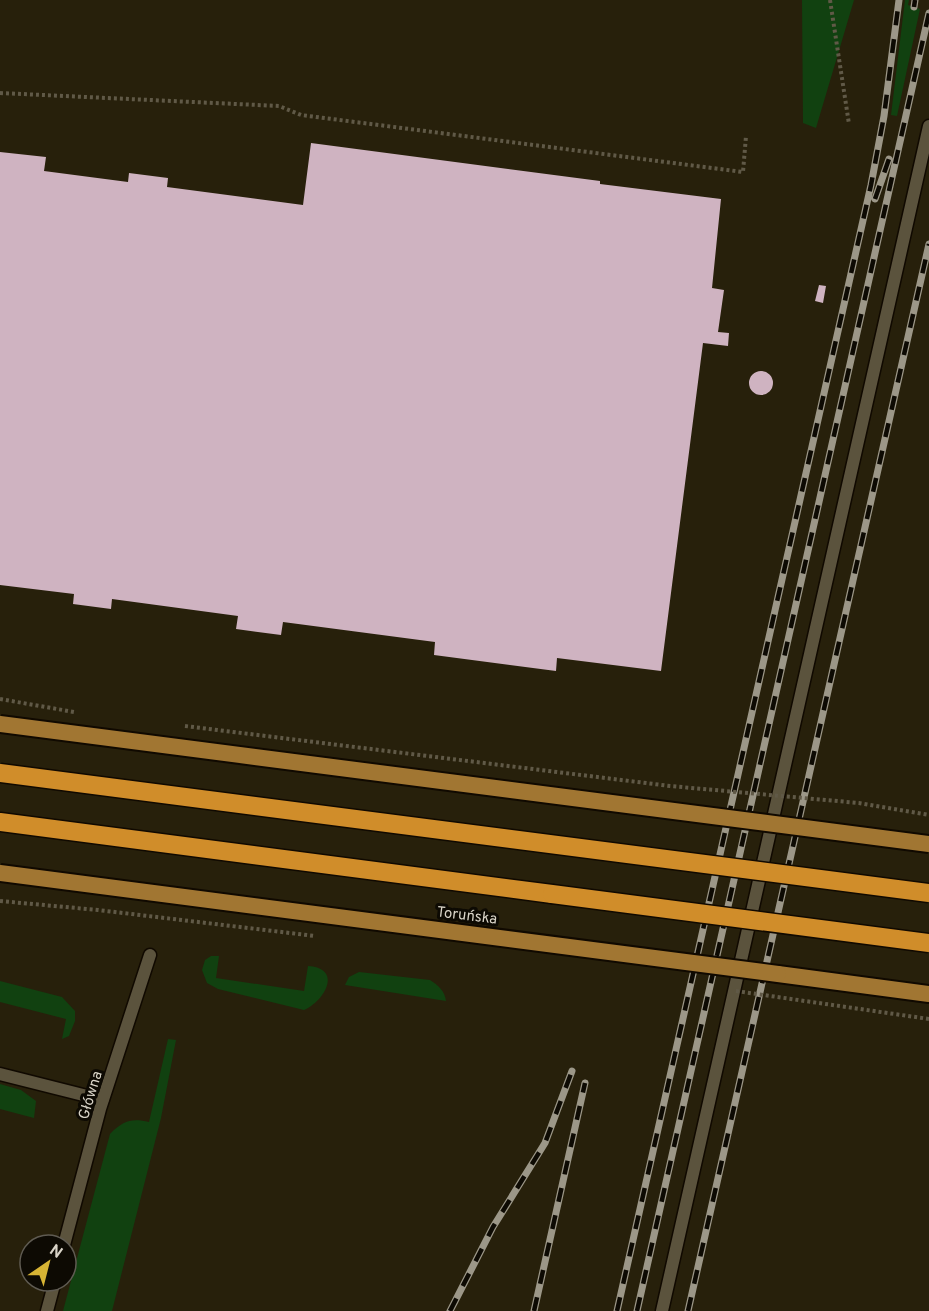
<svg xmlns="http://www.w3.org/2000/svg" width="929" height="1311" font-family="Overpass,sans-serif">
	<rect width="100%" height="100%" fill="#27200b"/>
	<path fill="#114110" d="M802,0H854L816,128L803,123Z
		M905,0H909L908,5L920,9L897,116L891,115Z
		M211,956H219L216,978L304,991L308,966C343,968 325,1001 304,1010L218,989L207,983L202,970L205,960Z
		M359,972L430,980C438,985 445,991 446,1001L345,985L349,977Z
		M0,981L62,997L75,1011V1021L69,1036L62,1039L66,1019L0,1002Z
		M168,1039L176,1040L161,1118L112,1311H63L110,1134C123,1121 131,1118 149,1122Z
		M0,1084L21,1090L36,1101L34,1118L0,1109Z"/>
	<path fill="#cfb3c1" d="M311,143L600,181V184L721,199L712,288L724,290L718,332L729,333L728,346L703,343L661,671L557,658L556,671L434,655L435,642L283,622L281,635L236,629L238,616L112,599L111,609L73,604L74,594L0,585V152L46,157L44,171L128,182L129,173L168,178L167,187L303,205Z
		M819,285L826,286L823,303L815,301Z
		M749 383a12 12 0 1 1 24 0a12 12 0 1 1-24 0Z"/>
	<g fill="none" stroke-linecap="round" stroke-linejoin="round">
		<g stroke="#100900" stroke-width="15">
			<path id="service" d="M0,1074L103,1100
				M64,1245L100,1109L150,955
				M47,1311L55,1281
				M662,1311L929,126"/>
		</g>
		<g stroke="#100900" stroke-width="20">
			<path id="primary" d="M778,974L929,994"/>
		</g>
		<g stroke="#100900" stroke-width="21">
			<path id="motorway" d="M0,822L552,894"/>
		</g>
		<path stroke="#605947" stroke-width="4" stroke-dasharray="3 3" stroke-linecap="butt" d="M830,0L849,124
			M0,93L279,106L301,115L743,172L746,136"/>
		<use href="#service" stroke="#5b533d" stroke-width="12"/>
		<use href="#primary" stroke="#a17632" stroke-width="16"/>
		<use href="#motorway" stroke="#d08d2a" stroke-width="18"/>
		<g stroke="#9c9788" stroke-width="7">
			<path id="rail" d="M914,7L915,0
				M875,199L889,159
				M450,1311L493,1227L545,1143L572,1071
				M534,1311L585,1083
				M617,1311L871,185L884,116L899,0
				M637,1311L929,13
				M688,1311L929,244"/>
		</g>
		<use href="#rail" stroke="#0d0a03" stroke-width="4.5" stroke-dasharray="14" stroke-linecap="butt"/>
		<g stroke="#100900" stroke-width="20" stroke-linecap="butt">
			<path id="primary-bridge" d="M0,724L929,844
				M0,873L778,974"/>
		</g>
		<g stroke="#100900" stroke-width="21" stroke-linecap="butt">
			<path id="motorway-bridge" d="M0,773L929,893
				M552,894L929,943"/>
		</g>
		<path stroke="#605947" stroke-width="4" stroke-dasharray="3 3" stroke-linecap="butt" d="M0,699L74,712
			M185,726L670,786L859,803L929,815
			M0,901L98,910L315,936
			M736,991L929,1019"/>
		<use href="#primary-bridge" stroke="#a17632" stroke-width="16"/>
		<use href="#motorway-bridge" stroke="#d08d2a" stroke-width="18"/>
	</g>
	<g text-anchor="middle" stroke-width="6" stroke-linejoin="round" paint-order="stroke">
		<g font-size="15" fill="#d9d4c8" stroke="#0d0a03">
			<text transform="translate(467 915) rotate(7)" y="5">Toruńska</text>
			<text transform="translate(90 1095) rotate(-73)" y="5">Główna</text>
		</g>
	</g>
	<g transform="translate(48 1263) rotate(35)"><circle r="28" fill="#0d0a03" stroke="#5f5b52" stroke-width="1.5"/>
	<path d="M0-4.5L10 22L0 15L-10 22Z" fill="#d7b434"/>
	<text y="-9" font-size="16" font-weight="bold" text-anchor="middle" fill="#d9d4c8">N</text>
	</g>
</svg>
